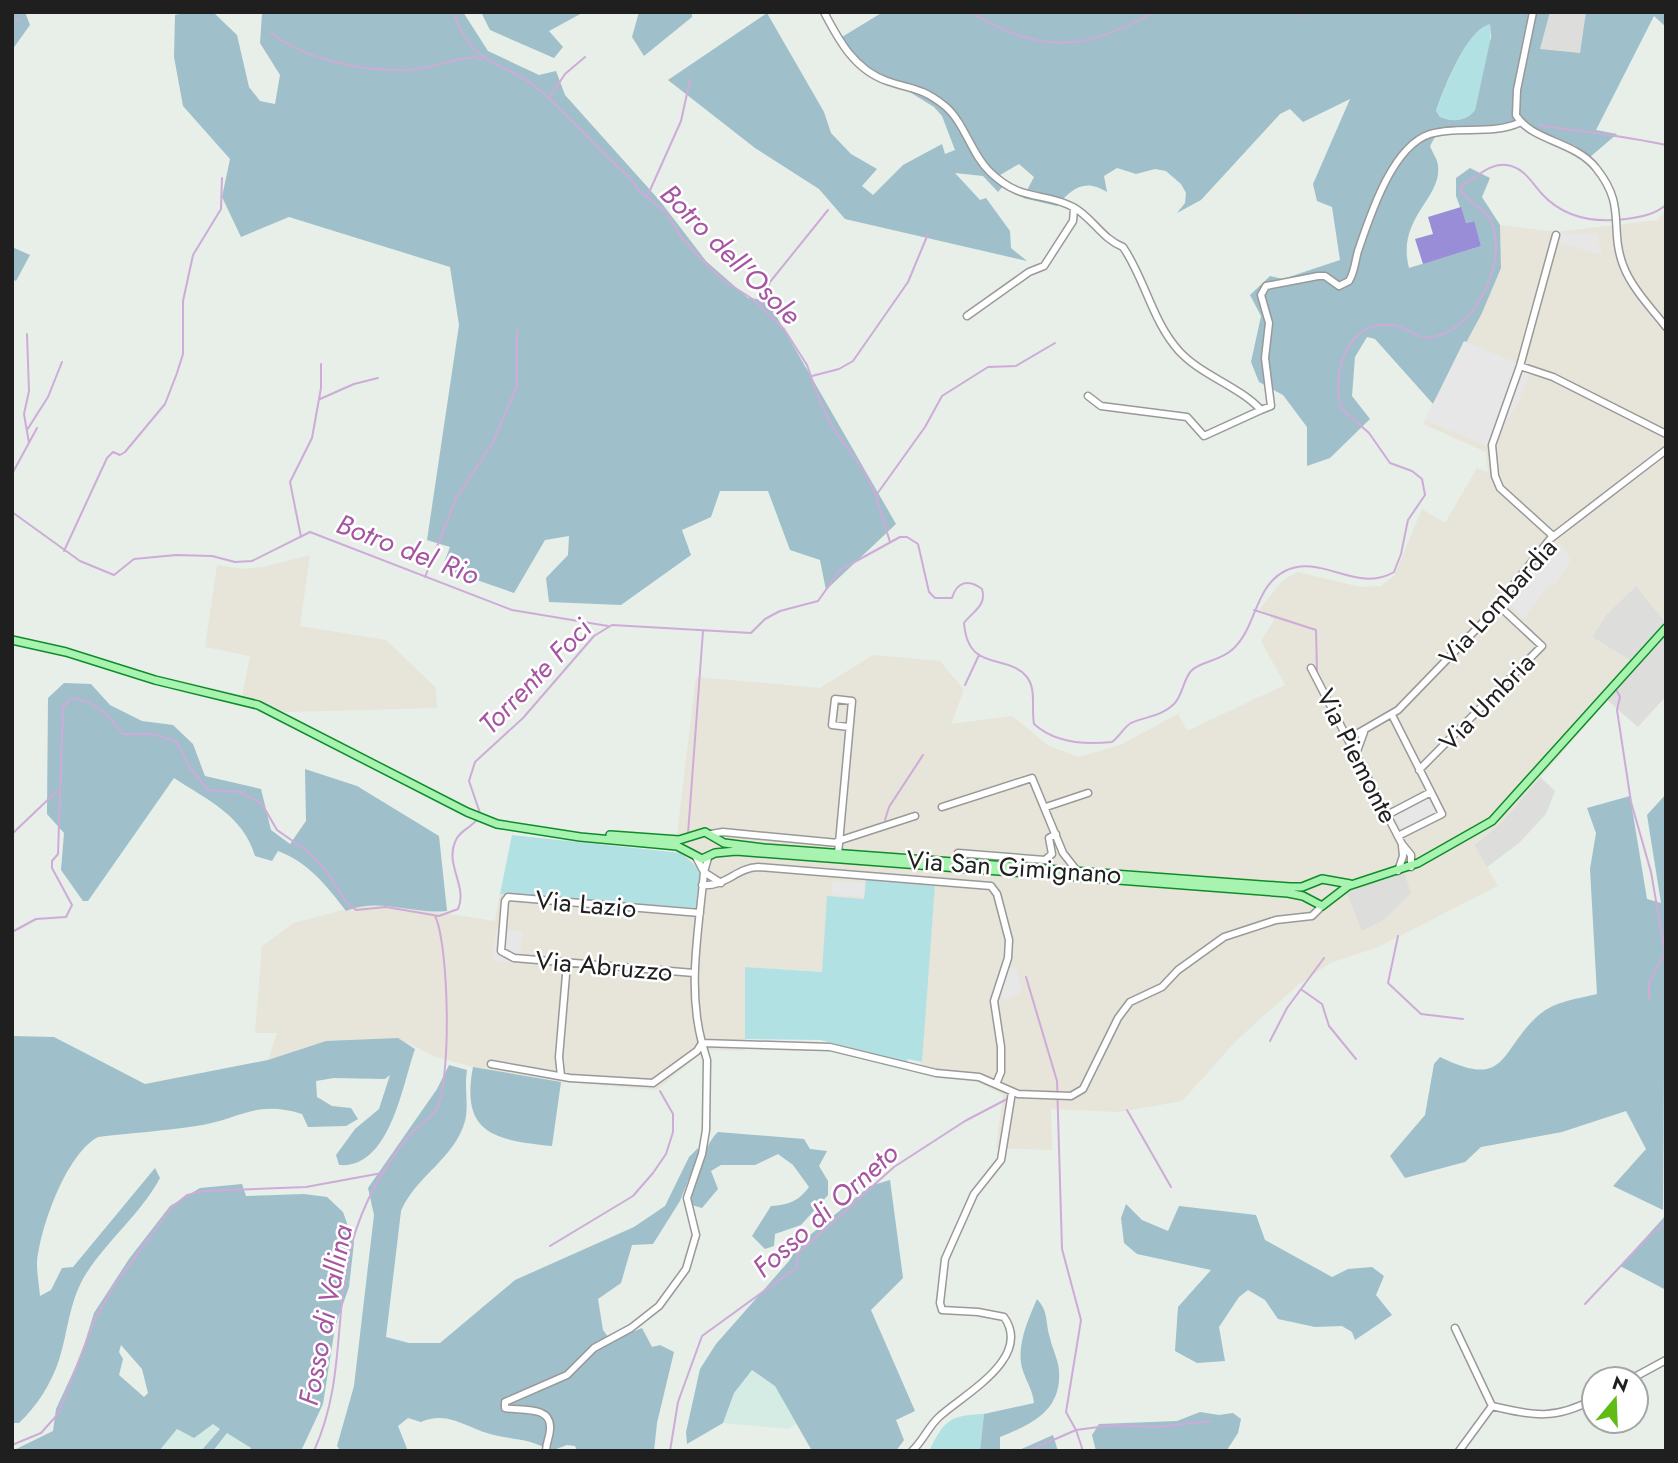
<svg xmlns="http://www.w3.org/2000/svg" width="1678" height="1463" font-family="Jost,sans-serif">
	<rect width="100%" height="100%" fill="#e7efe8"/>
	<path fill="#dddddc" d="M1550,12H1586L1584,43L1578,55L1540,49Z
		M1636,586L1666,623V696L1638,727L1607,700L1638,665L1592,637L1606,615Z
		M1540,777L1555,791L1546,814L1519,843L1487,867L1474,845L1502,822Z
		M1404,872L1412,893L1384,920L1361,932L1346,893L1353,887Z"/>
	<path fill="#e7e4d9" fill-rule="evenodd" d="M1666,209V623L1636,586L1606,615L1592,637L1638,665L1502,822L1474,844L1498,886L1378,947L1330,963L1298,985L1237,1040L1182,1101L1119,1112L1051,1109L1052,1150L996,1148L1003,1095L978,1082L920,1074L935,886L866,881L865,899L823,972L745,967V1051L711,1050L700,1054L657,1090L561,1082L473,1067L433,1056L408,1043L326,1041L268,1060L277,1033H255L262,946L294,923L358,906L392,905L495,921L500,894L694,909L698,868L675,851L696,677L820,688L873,655L940,661L964,690L951,724L1012,716L1049,746L1079,757L1120,745L1178,714L1187,731L1285,685L1261,641L1274,620L1260,609L1282,581L1297,572L1360,587L1381,586L1394,576L1422,509L1445,523L1477,468L1488,472L1486,452L1423,424L1464,341L1482,313L1501,268L1500,225L1557,232L1658,220ZM1404,872L1411,893L1384,920L1362,932L1347,893L1353,887Z
		M310,555L300,626L386,640L436,688L437,708L285,712L242,696L250,656L205,647L217,565L242,569L263,567Z"/>
	<path fill="#d4ece3" d="M752,1370L775,1386L790,1410L797,1423L789,1429L723,1423L734,1393Z
		M213,1424L220,1429L201,1451H159L177,1429Z
		M227,1433L251,1448L250,1451H214Z"/>
	<path fill="#b2e1e4" d="M1490,23V44L1475,110C1466,122 1452,122 1440,117L1436,111C1445,88 1465,32 1490,23Z
		M512,835L681,853L700,870L696,908L500,894Z
		M866,880L935,885L922,1062L908,1059L907,1063L821,1040L745,1039V967L822,972L827,896L864,899Z
		M984,1414L980,1451H929C944,1421 949,1415 984,1414Z"/>
	<path fill="#9fbfca" fill-rule="evenodd" d="M12,12H25L30,25L12,50Z
		M190,12H213L237,35L249,87L260,101L275,104L280,75L260,43L262,14L267,12H463L488,51L539,75L556,71L565,95L660,201L706,261L748,298L767,300L896,524L826,590L820,560L790,550L768,491H720L711,517L682,530L691,555L621,605L549,602L546,578L568,555L569,536L545,540L514,593L442,568L450,547L427,540L459,325L450,267L289,217L241,237L222,197L230,159L183,106L174,57L175,15Z
		M481,12H584L549,31L563,47L554,58L490,30Z
		M639,12H692V17L644,56L632,37Z
		M883,12H1550L1540,49L1580,53L1586,12H1666V27L1654,16L1596,130L1617,134L1590,157L1575,146L1514,122L1436,135L1430,146C1432,152 1438,160 1438,166C1442,199 1396,218 1409,268L1481,246L1473,221L1466,223L1456,196V178L1470,168L1490,178L1482,197L1500,225L1501,268L1482,313L1433,404L1375,339L1367,337L1355,357L1352,396L1370,419L1330,458L1307,466V427L1283,395L1259,382L1251,362L1261,316L1250,295L1270,276L1283,279L1340,260L1332,207L1317,201L1313,184L1350,99L1303,122L1290,109L1280,114L1201,200L1177,213L1185,203L1186,193L1181,184L1166,171L1155,169L1136,174L1117,168L1104,176L1107,192C1085,178 1072,188 1057,206L1023,198L1034,177L1019,164L995,178L1004,185L998,192L983,176L955,173L980,200L986,198L1010,231L1011,248L1027,261L845,219L819,189L755,148L668,80L767,13L824,112L831,133L851,154L877,169L862,186L873,195L903,165L942,144L945,154L955,150L942,116L934,107L908,91L878,80L837,40ZM1490,24L1491,37L1475,110C1466,122 1452,122 1440,117L1436,111C1444,89 1466,30 1490,24Z
		M12,247L30,255L16,281L12,279Z
		M64,683L91,684L110,705L142,721L173,725L193,744L205,776L261,789L271,830L290,844L306,821L305,769L357,786L439,836L447,911C413,915 380,897 346,911C327,886 308,862 278,851L272,861L255,856C243,815 207,800 174,778L88,901H83L61,870L64,833L47,814L48,698Z
		M1666,794L1663,1210L1613,1186L1646,1149L1626,1111L1562,1132L1481,1147L1465,1162L1405,1178L1390,1156L1425,1115L1434,1064L1440,1057C1509,1091 1499,1049 1540,1014C1556,1001 1577,999 1597,994L1590,869L1596,833L1587,808L1630,796L1647,899L1661,903L1647,815Z
		M12,1036L54,1037L145,1084L268,1060L326,1041L398,1038L415,1049C402,1086 390,1169 339,1165L336,1155L355,1129L379,1109L390,1075L385,1079L334,1078L316,1081L317,1097L332,1106L351,1108L358,1119L346,1126L308,1127L302,1114C255,1099 239,1120 196,1126C164,1131 131,1133 98,1137C66,1154 40,1228 37,1263C37,1273 39,1285 40,1296L51,1290L62,1268L73,1267L155,1168L160,1178C140,1215 106,1241 84,1277C69,1303 68,1332 59,1360C51,1384 37,1406 19,1423H12Z
		M449,1065L467,1070C464,1087 469,1105 465,1121C455,1158 415,1177 401,1211L386,1337L409,1343H440L515,1280L634,1227L665,1206L689,1157L698,1148L699,1153L680,1201L653,1244L632,1245L621,1283L598,1299L603,1330L611,1341L642,1328L652,1347L660,1345L674,1352L657,1423L654,1451H577L575,1446L567,1445L551,1451C532,1439 515,1440 494,1435C467,1429 449,1410 421,1422L408,1418L398,1426L408,1451H341L337,1446L354,1386L374,1215L368,1188L437,1089Z
		M473,1067L561,1082L552,1146C496,1140 460,1135 473,1067Z
		M718,1132L804,1139L810,1149L827,1151L819,1166L828,1181V1195L801,1225L775,1234L774,1246L765,1249L752,1236L771,1206C788,1205 799,1201 809,1187L793,1165L778,1154L755,1165H721L711,1171L718,1189L702,1208L692,1205C688,1191 706,1141 718,1132Z
		M890,1180L903,1278L871,1310L915,1411L896,1420L904,1440L896,1451H812L775,1386L752,1370L734,1393L723,1423L687,1444L686,1432L700,1369L716,1344L789,1261L799,1244L870,1186Z
		M242,1184L246,1196L304,1194L327,1197L343,1212L354,1243L349,1287L335,1327L323,1404L301,1451H250L251,1448L227,1433L213,1451H201L220,1429L213,1424L194,1438L177,1429L159,1451H12L53,1431L56,1409L81,1355L94,1313L129,1259L170,1206L200,1188ZM121,1345L142,1369L148,1393L144,1397L119,1375L123,1359L119,1352Z
		M1126,1204L1142,1220L1168,1231L1179,1206L1256,1215L1265,1240L1332,1277L1348,1269L1372,1267L1384,1276L1376,1295L1392,1315L1355,1340L1352,1332L1342,1326L1315,1327L1278,1319L1265,1300L1248,1290L1239,1297L1219,1327L1225,1361L1197,1363L1175,1351L1178,1307L1211,1270L1137,1254L1124,1243L1121,1218Z
		M1666,1215V1290L1620,1266Z
		M1037,1299C1049,1312 1045,1322 1050,1338C1052,1348 1058,1359 1059,1370C1062,1411 1032,1424 1000,1437V1451H980L984,1414L1034,1403C1033,1391 1027,1383 1023,1371C1015,1348 1028,1320 1037,1299Z
		M1200,1412L1219,1415L1233,1413L1241,1419L1238,1433L1227,1450L1096,1451L1092,1435L1099,1424L1177,1421Z
		M1053,1435L1058,1451H1017Z"/>
	<path fill="#988dd6" d="M1461,207L1466,223L1474,221L1481,246L1423,264L1415,239L1433,234L1428,217Z"/>
	<path fill="#e7e7e7" d="M1557,233L1597,234L1602,255L1555,242Z
		M1464,341L1515,362L1530,373L1517,405L1489,447L1425,420Z
		M1560,544L1571,560L1555,586L1550,584L1523,619L1509,603L1548,551L1553,553Z
		M1432,789L1446,817L1405,837L1391,809Z
		M832,881L865,883L864,897L831,895Z
		M496,928L523,932L519,964L492,961Z
		M1015,966L1023,992L1004,1000L1000,989L1008,968Z"/>
	<g fill="none" stroke-linecap="round" stroke-linejoin="round">
		<path stroke="#ceabd8" stroke-width="2" d="M453,12C475,73 502,57 542,92C572,118 598,150 628,176L639,191L666,212L680,235L702,260L723,280L754,300L784,329L807,365L820,402L833,428L864,471L875,493L890,542
			M971,12C1039,54 1085,52 1154,12
			M1298,12L1301,17
			M12,23L19,20
			M270,32C305,60 365,72 409,70C430,68 452,60 473,57L481,59
			M549,98L565,74L585,57
			M1539,125C1582,132 1624,136 1666,145
			M647,197L681,121L690,80
			M761,305L770,282L828,210
			M27,334L29,391L24,414L29,443
			M812,376L839,369L853,361L908,282L928,234
			M320,399L354,384L378,378
			M27,430L48,397L62,362
			M12,474L37,428
			M877,494L925,427L942,396L988,367L1016,366L1055,343
			M12,512L80,561L114,575L134,559L176,555L212,556L235,562L252,561L310,532L512,610L608,626
			M301,537L290,482L312,438L321,388V364
			M64,551L107,458L113,452L120,455L125,452L165,404L177,373L183,354V301L193,255L221,209L222,178
			M425,577L456,499L493,442L517,386V331
			M1254,610L1316,630L1317,671
			M965,685L979,655
			M1617,691L1620,697L1617,710L1631,802L1651,872L1665,953L1649,983V999
			M480,813L469,781L475,762L523,718L594,636L612,625L751,633L765,619L780,611L818,601L840,570L900,537H907L918,544L929,592L935,598H952C957,581 969,579 982,589C987,606 973,611 964,623C968,673 1006,653 1026,676C1037,688 1031,709 1034,724C1055,743 1085,745 1112,742C1119,737 1124,727 1131,723C1146,716 1161,717 1174,704C1183,695 1183,680 1191,671C1200,661 1219,662 1233,649C1257,627 1254,587 1285,571C1321,553 1357,594 1394,572L1401,554L1408,520L1425,495L1422,479L1412,471L1390,463L1369,433L1342,409C1330,373 1347,320 1392,325C1407,326 1416,340 1432,337C1475,331 1509,260 1491,221C1486,209 1469,203 1461,191L1463,184C1478,177 1489,163 1506,165C1524,167 1531,182 1542,194C1564,218 1595,223 1626,219C1640,217 1654,215 1666,205
			M885,820L889,807L923,755
			M12,834L57,791
			M688,834L703,631
			M12,932L36,919L66,917L72,905L52,868V861L58,854L63,707L71,698C95,700 108,715 123,734H152L176,741L190,768L208,790L240,792L262,804L277,830L310,853L327,872L346,902L356,910L386,907L439,916L458,909C468,887 445,865 455,842C459,830 472,828 478,818
			M1398,936L1388,983L1421,1014L1463,1019
			M1026,977L1057,1081L1062,1249L1081,1320L1066,1412L1076,1430L1083,1451
			M1302,990L1322,1004L1329,1026L1356,1059
			M1270,1041L1287,1008L1324,958
			M1127,1110L1171,1187
			M550,1246L633,1196L653,1173L666,1154L673,1132V1114L660,1091
			M1585,1304L1646,1239L1666,1222
			M12,1445L41,1433L58,1414L95,1319L113,1287L171,1208L187,1195L204,1191L306,1187L382,1173
			M314,1451C346,1380 333,1314 352,1243C363,1204 384,1166 409,1136C417,1126 430,1119 436,1110C452,1083 449,944 435,916
			M670,1451L678,1402L702,1336L797,1267L798,1253L894,1167L965,1121L1007,1099
			M1028,1451L1076,1430L1114,1425L1156,1427L1211,1421"/>
		<g stroke="#999" stroke-width="9">
			<path id="minor" d="M824,12C839,41 855,70 887,81C913,90 921,87 945,106C965,123 971,154 990,172C1022,203 1043,191 1073,207C1092,217 1102,239 1123,247C1145,279 1152,321 1179,351C1202,376 1239,386 1261,410L1271,406L1265,358L1269,323L1261,295L1266,286L1318,276H1325L1339,286L1349,281C1355,271 1355,261 1358,251C1370,216 1392,146 1430,134C1459,125 1492,136 1521,122
				M1533,12L1517,90L1516,115C1531,141 1575,141 1596,168C1627,206 1609,227 1623,265C1631,287 1651,308 1666,327
				M967,316L1029,272L1044,266L1073,221L1074,209
				M1520,366L1553,377L1666,434
				M1088,396L1101,406L1187,417L1204,436L1261,410
				M1553,536L1500,488L1495,476L1492,445L1520,366L1556,235
				M1311,668L1402,844L1411,855V867
				M1392,715L1431,792
				M1348,739L1398,710L1487,618L1550,539L1666,450
				M1356,754L1364,732
				M1419,770L1542,646L1498,605
				M942,807L1032,778L1063,853L1078,872
				M1046,807L1088,793
				M1387,815L1431,792L1442,814L1398,836
				M711,834L723,832L838,843
				M838,841L915,816
				M958,853L1045,860L1052,854L1049,838L1056,834
				M838,854L852,701L835,699L832,725L849,727
				M696,857L704,872L721,883
				M1398,871L1403,856L1402,846
				M702,885C726,887 736,868 758,867L991,886L997,894L1009,940L1008,958L994,1001L1001,1047V1072L996,1084
				M694,973L514,958L501,951L505,901L508,897L700,913
				M491,1064L570,1078L653,1083L697,1051L702,1043C687,987 699,929 704,872L708,858
				M561,1076L559,1057L567,963
				M1455,1328L1492,1406C1534,1416 1555,1420 1594,1399
				M1631,1379L1666,1360
				M546,1451C546,1442 550,1437 550,1429C552,1405 520,1411 505,1408V1402L567,1375L594,1348L631,1328L659,1306L686,1269L696,1235L687,1198L702,1154L706,1130L707,1060L702,1043L830,1047L936,1073L979,1077L1018,1094L1071,1096L1083,1089L1118,1018L1130,1002L1162,987L1178,970L1224,937L1276,920L1312,916L1322,906
				M912,1451C923,1441 928,1427 939,1417C964,1394 1033,1358 1004,1317L978,1312L942,1310L940,1303L945,1259L974,1194L1001,1160L1012,1092
				M1459,1451L1492,1406"/>
		</g>
		<g stroke="#0f8c2a" stroke-width="10">
			<path id="major" d="M12,640L66,652L155,680L258,705L467,812L497,824L580,837L677,846L702,859L715,853L736,851L1288,893L1303,896L1322,906L1348,886L1418,863L1492,821L1666,628
				M610,835L679,840L705,832L724,843L764,848L1290,887H1302L1322,879L1350,884"/>
		</g>
		<use href="#minor" stroke="#fff" stroke-width="6"/>
		<use href="#major" stroke="#a8f3b0" stroke-width="7"/>
	</g>
	<g text-anchor="middle" stroke-width="5" stroke-linejoin="round" paint-order="stroke">
		<g font-size="26" fill="#1f1f1f" stroke="#fff">
			<text transform="translate(1498 602) rotate(-48)" y="9">Via Lombardia</text>
			<text transform="translate(1487 702) rotate(-46)" y="9">Via Umbria</text>
			<text transform="translate(1357 756) rotate(63)" y="9">Via Piemonte</text>
			<text transform="translate(1014 867) rotate(4)" y="9">Via San Gimignano</text>
			<text transform="translate(586 904) rotate(5)" y="9">Via Lazio</text>
			<text transform="translate(604 966) rotate(5)" y="9">Via Abruzzo</text>
		</g>
		<g font-size="28" font-style="italic" fill="#a655a2" stroke="#fff">
			<text transform="translate(731 254) rotate(45)" y="10">Botro dell'Osole</text>
			<text transform="translate(408 549) rotate(21)" y="10">Botro del Rio</text>
			<text transform="translate(535 676) rotate(-46)" y="10">Torrente Foci</text>
			<text transform="translate(825 1210) rotate(-42)" y="10">Fosso di Orneto</text>
			<text transform="translate(325 1315) rotate(-79)" y="10">Fosso di Vallina</text>
		</g>
	</g>
	<rect width="1678" height="1463" fill="none" stroke="#1f1f1f" stroke-width="28"/>
	<g transform="translate(1615 1400) rotate(19)"><circle r="33" fill="#ffffff" stroke="#a5a5a5" stroke-width="2"/>
	<path d="M0-5L12 26L0 18L-12 26Z" fill="#60bb14"/>
	<text y="-10" font-size="19" font-weight="bold" text-anchor="middle" fill="#1f1f1f">N</text>
	</g>
</svg>
